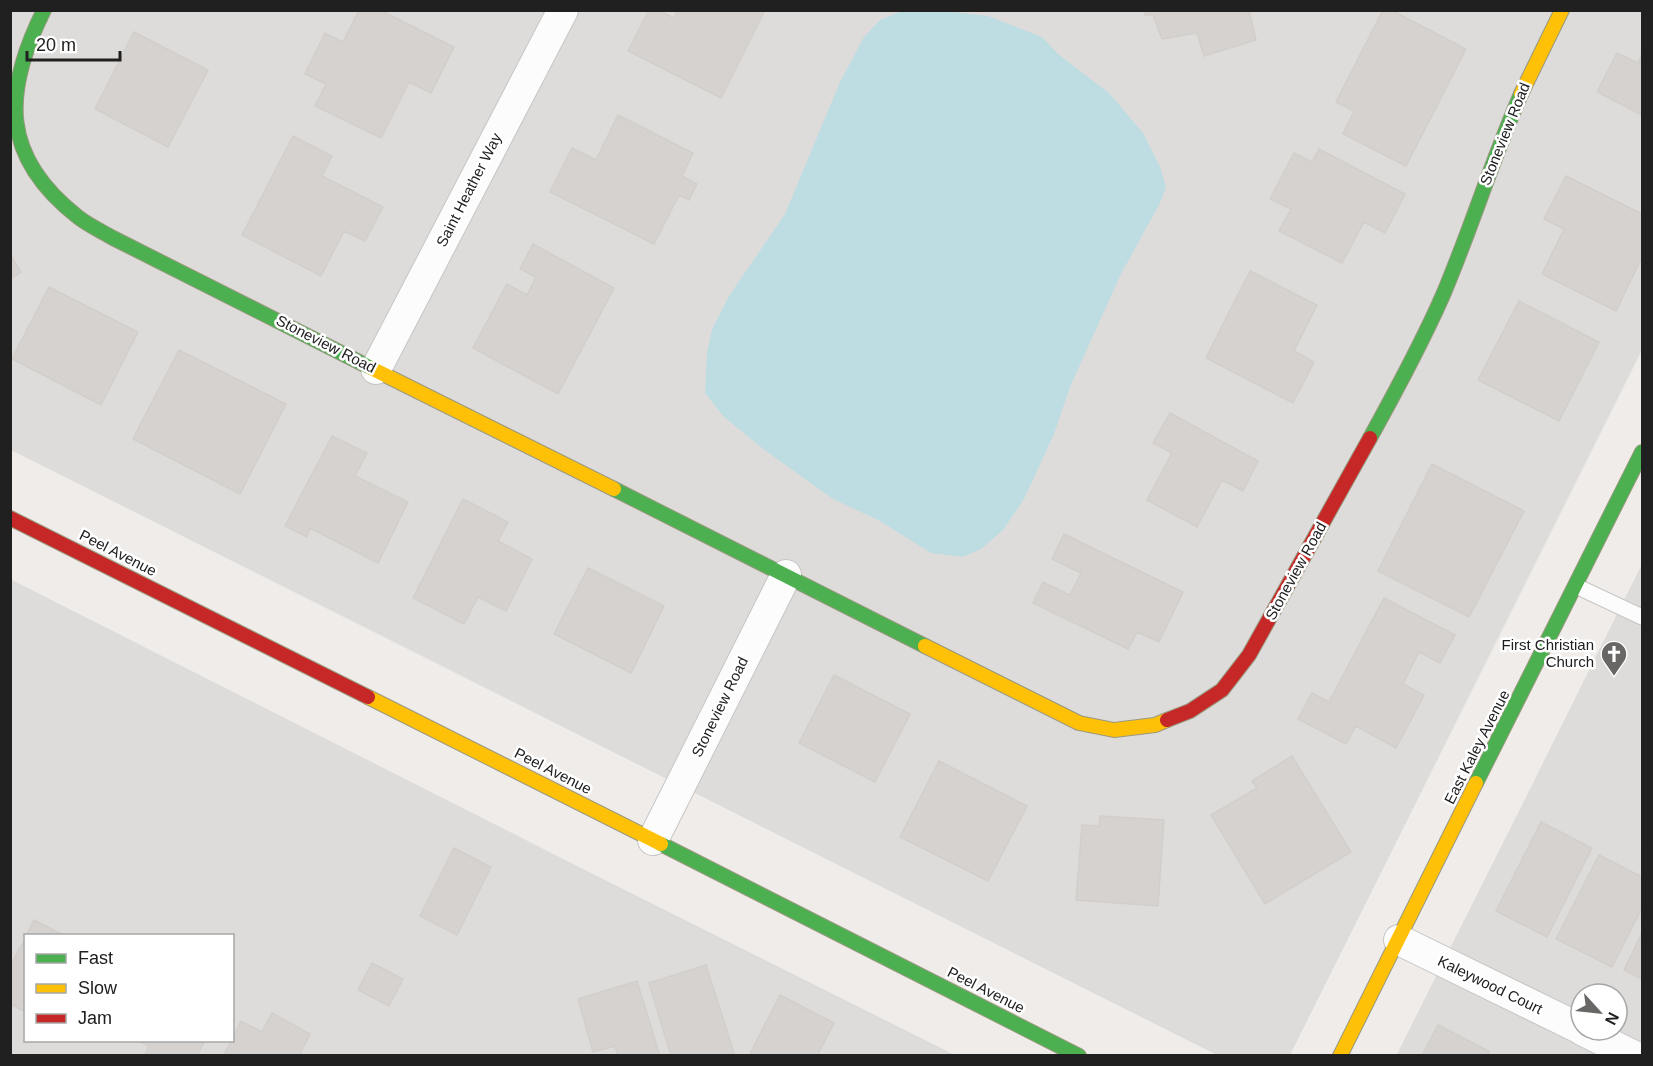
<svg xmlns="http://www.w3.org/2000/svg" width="1653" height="1066" font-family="Arial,sans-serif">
	<rect width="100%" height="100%" fill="#efece9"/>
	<path fill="#dedcda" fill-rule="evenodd" d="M10,11H1642V350L1290,1055H1217L11,450Z
		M10,579L595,875L955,1055H11ZM26,936H232V1040H26Z
		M1530,789L1642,847V1055L1396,1056ZM1581,994H1617V1030H1581Z"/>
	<path fill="#dddcda" d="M1642,564V847L1530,789Z"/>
	<path fill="#bddde2" d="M902,11H944L988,16L1042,37L1058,54L1110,94L1143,133L1160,167L1166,187L1160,203L1120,276L1070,387L1054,434L1024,499L1003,530L981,549L963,557L931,553L880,521L833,499L766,451L724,417L705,393L707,353L712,329L729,296L785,214L840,82L864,37L880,20Z"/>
	<path fill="#d6d2d0" stroke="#d2ceca" stroke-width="1.5" d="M359,10H380L454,47L431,93L409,82L381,138L315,106L326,84L305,74L325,33L343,42Z
		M649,10H658L674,18L678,10H765L721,98L628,51Z
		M1144,10H1249L1256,40L1204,56L1197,33L1162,39L1153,15H1145Z
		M1383,10H1391L1466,49L1406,166L1343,134L1354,111L1336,102Z
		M134,32L208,70L168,147L95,109Z
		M1617,53L1638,63L1642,54V115L1597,92Z
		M618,115L693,153L682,176L697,184L689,200L679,195L654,244L550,192L572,148L596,160Z
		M293,136L332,156L322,176L383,207L365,241L344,231L321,276L242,235Z
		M1319,149L1405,194L1385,233L1364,222L1342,263L1279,231L1291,209L1270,199L1294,153L1312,162Z
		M1566,176L1642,214V257L1616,311L1542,274L1564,229L1544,219Z
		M533,244L614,288L558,394L473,348L507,284L527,295L536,277L520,269Z
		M10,254L21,272L10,279Z
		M1250,271L1317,305L1294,351L1314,362L1293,403L1206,358Z
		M49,287L138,332L101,405L12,359Z
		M1519,301L1599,342L1559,421L1478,380Z
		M179,350L286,404L240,494L133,439Z
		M1170,413L1258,461L1243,491L1222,480L1197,527L1147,500L1172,453L1153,443Z
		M332,436L367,453L355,476L408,502L378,563L310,528L307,537L285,526Z
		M1432,464L1524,511L1469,617L1378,571Z
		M463,499L508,522L498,541L532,559L506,611L478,597L464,624L413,598Z
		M1064,534L1183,592L1159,642L1137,632L1128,649L1033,603L1043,582L1070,595L1081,573L1052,559Z
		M588,568L664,606L631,673L554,634Z
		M1384,598L1455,635L1440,663L1419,652L1403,684L1424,695L1396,748L1356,726L1346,744L1298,719L1312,693L1329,702Z
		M834,675L910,714L875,782L799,743Z
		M1292,756L1351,852L1265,904L1211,815L1257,788L1252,781Z
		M939,761L1027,806L988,881L900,837Z
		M1100,816L1164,820L1158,906L1076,900L1082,825L1099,826Z
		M1541,822L1592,848L1547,937L1496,911Z
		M454,848L491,867L457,935L420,916Z
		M1599,855L1642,877V908L1612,967L1556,939Z
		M34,920L65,936H26Z
		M1642,933V979L1624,970Z
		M26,937V1012L10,1004V966Z
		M372,963L403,979L389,1006L358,990Z
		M706,965L734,1053L727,1056H671L649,983Z
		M637,981L660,1056H618L615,1046L593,1052L578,999Z
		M780,995L834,1023L817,1056H749Z
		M272,1013L310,1034L300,1054L303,1056H223L232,1040L241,1021L262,1032Z
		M1438,1025L1489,1051L1487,1056H1422Z
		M138,1040H205L197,1056H144L149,1046Z"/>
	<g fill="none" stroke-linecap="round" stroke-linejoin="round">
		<g stroke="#c7c6c5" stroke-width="17">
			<path id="lane" d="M1576,586L1642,617"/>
		</g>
		<g stroke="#c7c6c5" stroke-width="32">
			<path id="street" d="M376,369L563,10
				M653,840L786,575
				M1399,940L1581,1029
				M1582,1030L1634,1056"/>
		</g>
		<g stroke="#999980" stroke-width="16">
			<path id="fast" d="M44,10C3,92 0,156 78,217C88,225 101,231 113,238L371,368
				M1370,438C1396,391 1421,345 1443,295C1471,229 1492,160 1521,94
				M614,489L925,646
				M1476,783L1642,452
				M661,844L1079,1056"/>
		</g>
		<g stroke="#999980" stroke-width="16">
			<path id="slow" d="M1521,94L1562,10
				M371,368L614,489
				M925,646L1079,723L1114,730L1155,725L1167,720
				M368,697L661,844
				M1340,1056L1476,783"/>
		</g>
		<g stroke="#999980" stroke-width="16">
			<path id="jam" d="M10,518L368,697
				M1167,720L1190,711L1222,690L1249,655L1370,438"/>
		</g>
		<use href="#lane" stroke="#fdfcfc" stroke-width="15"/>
		<use href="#street" stroke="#fdfcfc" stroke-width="30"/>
		<use href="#fast" stroke="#4caf50" stroke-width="14"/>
		<use href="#slow" stroke="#ffc107" stroke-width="14"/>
		<use href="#jam" stroke="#c62828" stroke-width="14"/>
	</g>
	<defs>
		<g id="church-pin" transform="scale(1.35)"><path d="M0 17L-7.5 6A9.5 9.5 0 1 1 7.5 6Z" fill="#686766" stroke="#fff"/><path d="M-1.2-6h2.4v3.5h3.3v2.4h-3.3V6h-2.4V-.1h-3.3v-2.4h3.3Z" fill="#fff"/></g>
	</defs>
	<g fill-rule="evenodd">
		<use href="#church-pin" x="1614" y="654"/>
	</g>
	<g text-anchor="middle" stroke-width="5" stroke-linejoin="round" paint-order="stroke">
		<g font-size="15" fill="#202020" stroke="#fff">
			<text transform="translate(1505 134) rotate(-68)" y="5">Stoneview Road</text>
			<text transform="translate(469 190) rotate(-63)" y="5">Saint Heather Way</text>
			<text transform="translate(326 344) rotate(27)" y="5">Stoneview Road</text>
			<text transform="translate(118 553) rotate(27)" y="5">Peel Avenue</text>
			<text transform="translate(1296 571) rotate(-61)" y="5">Stoneview Road</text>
			<text transform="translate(720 707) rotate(-64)" y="5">Stoneview Road</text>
			<text transform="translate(1477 747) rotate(-63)" y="5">East Kaley Avenue</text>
			<text transform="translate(553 771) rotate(27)" y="5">Peel Avenue</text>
			<text transform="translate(1490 985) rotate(26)" y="5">Kaleywood Court</text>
			<text transform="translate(986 990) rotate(27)" y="5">Peel Avenue</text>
		</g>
		<g font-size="15" fill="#202020" stroke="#fff" text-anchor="end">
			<text x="1594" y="650">First Christian<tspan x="1594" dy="17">Church</tspan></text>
		</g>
	</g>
	<rect width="1653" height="1066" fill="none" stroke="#202020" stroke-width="24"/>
	<rect x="24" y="934" width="210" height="108" fill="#ffffff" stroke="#a6a6a6" stroke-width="1.5"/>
	<rect x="36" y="954" width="30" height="9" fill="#4caf50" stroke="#a6a6a6" stroke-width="1.5"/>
	<text x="78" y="964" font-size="18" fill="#202020">Fast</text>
	<rect x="36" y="984" width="30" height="9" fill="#ffc107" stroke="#a6a6a6" stroke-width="1.5"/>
	<text x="78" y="994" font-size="18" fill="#202020">Slow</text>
	<rect x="36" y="1014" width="30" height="9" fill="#c62828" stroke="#a6a6a6" stroke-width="1.5"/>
	<text x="78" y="1024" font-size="18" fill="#202020">Jam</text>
	<g transform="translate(1599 1012) rotate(117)"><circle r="28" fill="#ffffff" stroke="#a6a6a6" stroke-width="1.5"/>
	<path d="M0-4.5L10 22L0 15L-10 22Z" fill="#686766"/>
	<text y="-9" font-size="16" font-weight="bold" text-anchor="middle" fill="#202020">N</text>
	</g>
	<path d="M27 51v9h93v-9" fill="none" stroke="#202020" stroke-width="3"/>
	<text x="36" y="51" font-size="18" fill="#202020" stroke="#ffffff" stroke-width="4.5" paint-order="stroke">20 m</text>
</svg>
